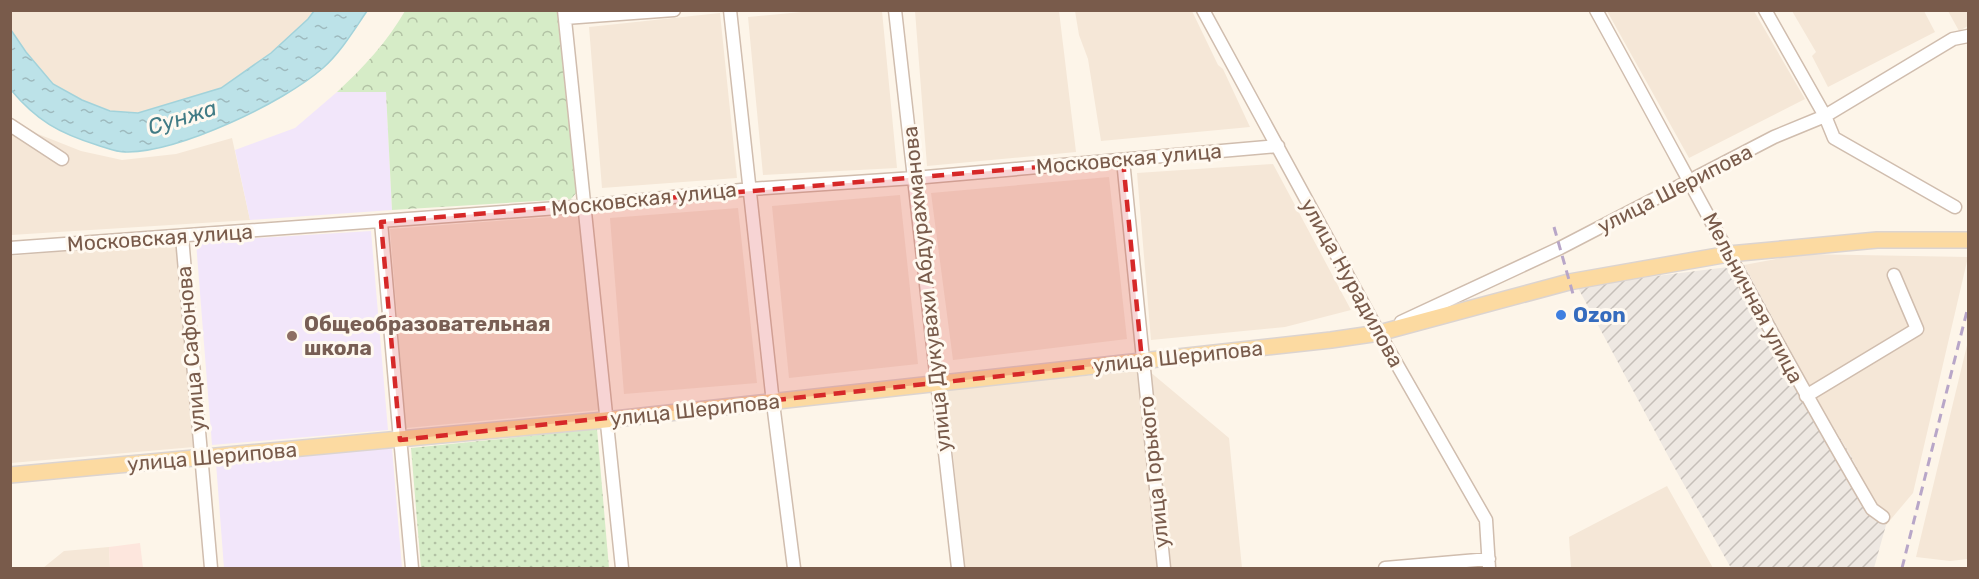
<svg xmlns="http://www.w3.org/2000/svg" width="1979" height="579" font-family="Rubik,sans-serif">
	<defs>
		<pattern id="industrial-furrows" width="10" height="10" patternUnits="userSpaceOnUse" patternTransform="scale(1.5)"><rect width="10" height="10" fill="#eee8e2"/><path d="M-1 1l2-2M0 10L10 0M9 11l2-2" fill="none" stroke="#c6bfb9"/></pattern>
		<pattern id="grass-dots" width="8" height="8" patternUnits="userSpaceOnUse" patternTransform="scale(1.5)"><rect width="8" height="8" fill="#d6ecc7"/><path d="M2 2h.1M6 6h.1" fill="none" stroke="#b2c2a4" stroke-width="1.8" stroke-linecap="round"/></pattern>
		<pattern id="park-crowns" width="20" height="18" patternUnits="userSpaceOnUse" patternTransform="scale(1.5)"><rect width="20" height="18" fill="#d6ecc7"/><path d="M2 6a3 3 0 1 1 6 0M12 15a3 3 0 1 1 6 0" fill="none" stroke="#b2c2a4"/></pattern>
		<pattern id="water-ripples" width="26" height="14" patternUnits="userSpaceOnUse" patternTransform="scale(1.5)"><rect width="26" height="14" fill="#bce2e8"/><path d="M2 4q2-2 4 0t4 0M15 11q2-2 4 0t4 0" fill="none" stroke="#9ebabe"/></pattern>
	</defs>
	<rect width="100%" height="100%" fill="#fdf5e9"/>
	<path fill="#f5e7d7" d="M823,10L882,11L897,168L763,175L748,17Z
		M10,11H314L308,19L271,53L221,88L138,113L111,111L82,100L53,84L26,52L11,30Z
		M915,11H1059L1076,152L927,166Z
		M1075,11H1192L1218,65L1223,69L1250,127L1101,141L1088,59L1079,35Z
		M1607,11H1754L1805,99L1689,158Z
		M1792,11H1924L1935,32L1828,87L1812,56L1816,52Z
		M1948,11H1968V26L1959,31Z
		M720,13L737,178L602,188L589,27Z
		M10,117L38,134L81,151L122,160L176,154L232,138L250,220L11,235Z
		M1273,164L1351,310L1285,327L1151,340L1137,173Z
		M1109,177L1127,339L953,360L931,193Z
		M900,195L918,364L789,378L772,206Z
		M738,208L757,383L624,394L610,218Z
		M579,215L599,410L406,428L390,229Z
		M178,241L194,447L11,463V256Z
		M1802,254L1968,257L1913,493L1886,525L1851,456L1821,407L1744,265Z
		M1968,341V559L1950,561L1916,557Z
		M1139,371L1160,568H965L946,389Z
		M1149,371L1229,438L1242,568H1168Z
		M1667,486L1713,568H1571L1569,537Z
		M109,547L110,568H43L64,551Z"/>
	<path fill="#fde6dd" d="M140,543L143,568H110L109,547Z"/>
	<path fill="url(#industrial-furrows)" d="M1744,265L1821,407L1851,456L1886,525L1874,568H1731L1673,465L1577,286Z"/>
	<path fill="#f2e6fa" d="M386,91L392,210L250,220L235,150L295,128L337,92Z
		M371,231L388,430L212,445L196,242Z
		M392,448L402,568H224L216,463Z"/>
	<path fill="url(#grass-dots)" d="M597,429L609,568H421L411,448Z"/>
	<path fill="url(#park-crowns)" d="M405,11H557L576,193L571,199L392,210L386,92H337C364,67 387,42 405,11Z"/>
	<path fill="url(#water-ripples)" stroke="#a2d2da" stroke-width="1.5" d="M314,11H367C354,30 341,52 323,68C283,103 181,151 128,152C118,153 107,148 97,145C59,133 37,121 11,90V30L26,52L53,84L82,100L110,111L138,113L221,88L271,53L308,19Z"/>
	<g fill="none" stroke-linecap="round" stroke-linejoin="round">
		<g stroke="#d0bdae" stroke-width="15">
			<path id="minor" d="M564,10L622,568
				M730,10L773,403L794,568
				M895,10L958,568
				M1203,10L1379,333L1486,520L1489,568
				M1596,10C1688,177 1776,345 1872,509L1883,517
				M1765,10L1825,116L1953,39L1968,36
				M565,18L674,10
				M10,125L62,159
				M1123,160L1164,568
				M381,222L400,440
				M182,237L211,568
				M10,248L585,206L751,189L914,178L1278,146
				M1401,322L1560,248L1774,137L1825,116L1834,138L1955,207
				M1806,396L1917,329L1894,275
				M401,448L412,568
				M1385,568L1489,559"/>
		</g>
		<g stroke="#dcd4d0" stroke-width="18">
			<path id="major" d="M10,475L605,420L1331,340L1379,333L1569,282L1729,254L1877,240H1968"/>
		</g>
		<use href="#minor" stroke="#fff" stroke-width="12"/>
		<use href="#major" stroke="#fcdaa1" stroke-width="15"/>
		<path stroke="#b8a6c8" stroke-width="3" stroke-dasharray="9 6" stroke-linecap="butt" d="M1554,227L1573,294
			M1902,568L1968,307"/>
	</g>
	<path fill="#d62828" fill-opacity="0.2" stroke="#d62828" stroke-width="4.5" stroke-dasharray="12 8" stroke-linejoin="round" d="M1123,160L1142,361L400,440L381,222Z"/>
	<circle fill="#3f7fe0" stroke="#fff9f0" stroke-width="2" cx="1561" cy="315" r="6"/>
	<circle fill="#8d6e63" stroke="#fff9f0" stroke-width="2" cx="292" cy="336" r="6"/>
	<g text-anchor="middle" stroke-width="6" stroke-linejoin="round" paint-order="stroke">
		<g font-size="21" fill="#795b4b" stroke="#fff9f0">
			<text transform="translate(1129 159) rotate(-5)" y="7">Московская улица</text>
			<text transform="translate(1675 189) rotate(-27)" y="7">улица Шерипова</text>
			<text transform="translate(644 199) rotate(-6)" y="7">Московская улица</text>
			<text transform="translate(160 238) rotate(-4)" y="7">Московская улица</text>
			<text transform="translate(1352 283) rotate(61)" y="7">улица Нурадилова</text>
			<text transform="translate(927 289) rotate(-96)" y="7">улица Дукувахи Абдурахманова</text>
			<text transform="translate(1753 298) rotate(62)" y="7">Мельничная улица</text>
			<text transform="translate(191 349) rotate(-95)" y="7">улица Сафонова</text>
			<text transform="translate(1178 357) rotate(-6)" y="7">улица Шерипова</text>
			<text transform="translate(695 410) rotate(-6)" y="7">улица Шерипова</text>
			<text transform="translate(212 457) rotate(-5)" y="7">улица Шерипова</text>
			<text transform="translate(1154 472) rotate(-96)" y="7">улица Горького</text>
		</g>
		<g font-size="21" font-weight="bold" fill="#366cbe" stroke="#fff9f0" text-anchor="start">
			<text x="1573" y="322">Ozon</text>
		</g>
		<g font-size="21" font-weight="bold" fill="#785e54" stroke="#fff9f0" text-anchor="start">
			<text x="304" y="331">Общеобразовательная<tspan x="304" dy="24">школа</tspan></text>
		</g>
		<g font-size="22" font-style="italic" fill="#417b85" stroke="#fff9f0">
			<text transform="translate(182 117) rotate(-17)" y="8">Сунжа</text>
		</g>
	</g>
	<rect width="1979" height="579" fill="none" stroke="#795b4b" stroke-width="24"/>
</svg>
